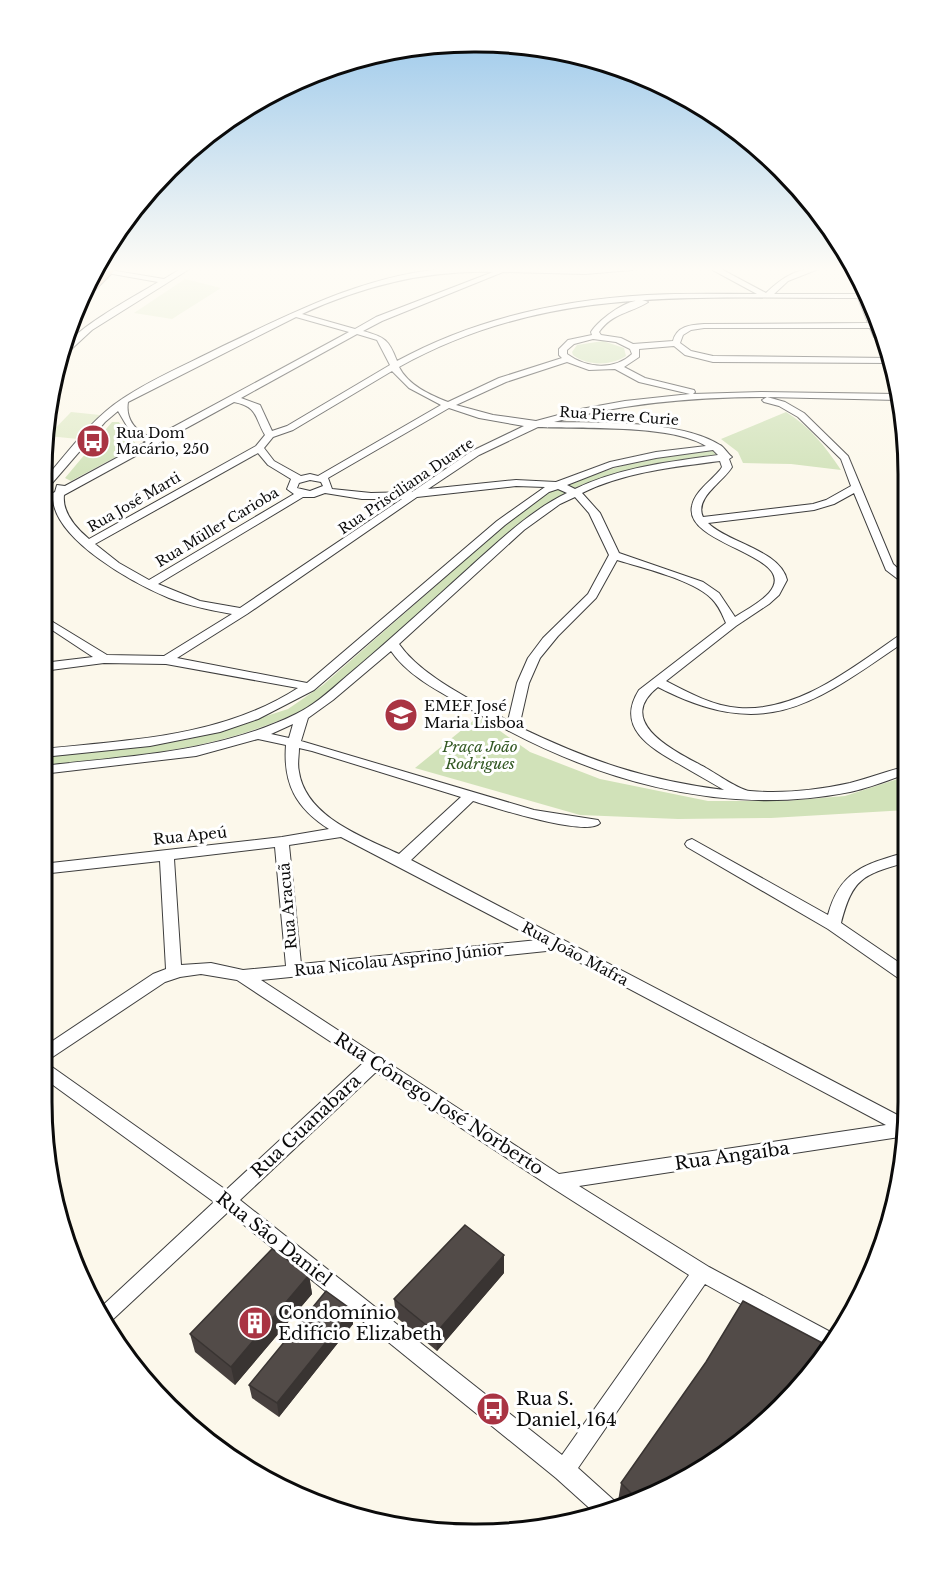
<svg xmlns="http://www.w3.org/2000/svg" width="950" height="1576" font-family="'Libre Baskerville',serif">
	<rect width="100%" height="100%" fill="#fcf8eb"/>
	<path fill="#d1e2b9" d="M603,341L624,348L626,356C611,366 587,366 573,355L572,352L577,345Z
		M786,412C810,427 825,446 841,470L791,464L743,463L738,452L721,439Z
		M112,422H119L127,436L138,445L71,481L65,478Z
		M715,450L719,455C667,463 612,468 565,493C552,500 541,508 529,515L319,702C227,750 143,755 43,766V757L185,740L214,733L288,709L323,685L505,525L548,493L584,477L639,461Z
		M479,716L530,752L600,779L708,801H785L845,796L907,776V810L771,818L678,819L580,815L415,768Z"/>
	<path fill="#e2ebca" d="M185,279L221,288L172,319L134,313Z
		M71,412L100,415L78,439L48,436Z"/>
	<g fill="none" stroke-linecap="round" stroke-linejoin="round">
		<g stroke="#3e3e3e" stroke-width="2">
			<path id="minor" d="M182,268H191L92,330L65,355H61C66,332 136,296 158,282L107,273L103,271L104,269L164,279Z
				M454,268H636L632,270L585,274L503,272L382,321L363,331C385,337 389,340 397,361C474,319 559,300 647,295C683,293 720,294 757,294L709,268H719L766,293C783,277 797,268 821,268L788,281L774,294H866L876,323H879L881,327H878L880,333L885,335L886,340L874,337L870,328H704L691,330L683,335L680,343L691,351L713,356L890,358L891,363L713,362L685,355L674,346L639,349V357L624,367L645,378L694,390L695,392L693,394L761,392L897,394L898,400L767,397L785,402L804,413L848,456L893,564L907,577V586L886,570L854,493L834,504L814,510L708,523C728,543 780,550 787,580L779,595L769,604L736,626L666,681C689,693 713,706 739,708C801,712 855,665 903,633L907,631V640C816,702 768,744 658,687C612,723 679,753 706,768C717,774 739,790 750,791C782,794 818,790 850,783C869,778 888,771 907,766V774C888,780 869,788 850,792C719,818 588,779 475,712C447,695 410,679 391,651L333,700L308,718L301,741L534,810L598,820L600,823C587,838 493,807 473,801L411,860L907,1120L906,1136L579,1186L709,1267L838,1336L826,1351L705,1284L578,1468L618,1504L619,1508L596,1514L556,1478L228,1212L109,1323L101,1307L214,1202L42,1077V1048L153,974L166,969L160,861L42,874V864L282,837L329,829C296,808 283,784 286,745L258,739L196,756L42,774V766C128,756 217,753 296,714C317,704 336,685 354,670C393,637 431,602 470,567C500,540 530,511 567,493L558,489L549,492L505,525L314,690L258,719L220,732L150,746L43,757V749C130,740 222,737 298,688L166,664L104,663L43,671V663L93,657L43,624V616L107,655L164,656L232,614C210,610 189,606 169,598C133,583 57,541 53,500L43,505V498L55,492L57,485L65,486L146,442L131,433L118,411L105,422L47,489L43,490V481C67,454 91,419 122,399C153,378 190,363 223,346C298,310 370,273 454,268ZM493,272L376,317L355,329L302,314C363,286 426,270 493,272ZM858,298L868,323L704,324C690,325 677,326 673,341L633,344L621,338L601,335L599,332C612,313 631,313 648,302C633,293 599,319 591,332L592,335L568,340L559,349V355L562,358L499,378L448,402C430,395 408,385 399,367C547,284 695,299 858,298ZM296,317L349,332L153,438C137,433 125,420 128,402ZM357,334L377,340L390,365L287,426L272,431L260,405L241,398ZM593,339L616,342L630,349L632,354C614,371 586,368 567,354V350L574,344ZM567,362L589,370L615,369L639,382L690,394L625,401L581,409L536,421L493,415L456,405L506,382ZM392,371L409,388L441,405L318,476L310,474L301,476L274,461L264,448L273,437L293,430ZM767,397L762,400L764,402L779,406L798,417L841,459L851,486L826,500L813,504L703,517C694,498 723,482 732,467L729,459L732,457C728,454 724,447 720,445C681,420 600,423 554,422C623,403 695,397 767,397ZM234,402C258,407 254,416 265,435L256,446L89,539C76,528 62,513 64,495ZM449,408L479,418L524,426L472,451L412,492L371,493L332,489L328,478ZM538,427C580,429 671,424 706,446L656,452L610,462L556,482L516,480L428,489L479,455ZM713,450L718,455C669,462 620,467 575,489L567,485L613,467L656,458ZM258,453L268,465L291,479L287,489L294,494L149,580L119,563L95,544ZM720,461L722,467L720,470C711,481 695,491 692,506C683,546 802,555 769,593C760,603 746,610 735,617L719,593L703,582L619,553L600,513L582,493C625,472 673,467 720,461ZM310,480L321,482L323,486L310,491L297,488L299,483ZM516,486L545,487L497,521L307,683L177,658L247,614L417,497ZM325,493L362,499H402L240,608L200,601L158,584L303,497H314ZM575,497L589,513L609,555L588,594L543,638L528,658L517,683L508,721C473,700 422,677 399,644L524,530L560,504ZM617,560C643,568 694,580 712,599C719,606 722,614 726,623L639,690C615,728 651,748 679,764C694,773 709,781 724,790C645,780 590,761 519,727L529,683L540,658L558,636L596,598ZM293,724L289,738L271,734ZM299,748L312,751L461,797L399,854C363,837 306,817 299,772C297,764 299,756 299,748ZM341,837L538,940L301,964L289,845ZM275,847L286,966L243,970L211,963L181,965L174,859ZM556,950L886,1125L559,1174L384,1060L382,1056L376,1055L261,980ZM201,974L237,980L363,1063L226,1190L45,1062L165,982L180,977ZM376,1072L551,1187L689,1275L562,1455L240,1200Z
				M692,839L828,915C840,870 866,864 907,852V862C863,875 853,877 841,923L907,968V982L901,980L828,929L687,847L685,844L687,841Z"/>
		</g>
		<g stroke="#1c1c1c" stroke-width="2">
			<path id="highway" d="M104,268H117L91,294H85L93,278Z"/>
		</g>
		<use href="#minor" fill="#fff" fill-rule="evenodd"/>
		<use href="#highway" fill="#e29363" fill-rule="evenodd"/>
	</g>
	<path fill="#47403e" d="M504,1273L437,1351L396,1317L394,1299Z
		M309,1275L312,1294L235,1385L195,1352L190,1334Z
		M352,1310L353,1324L279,1417L252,1398L249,1385Z
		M739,1444L624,1506L618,1501L621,1483Z"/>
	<path fill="#393432" d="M504,1255V1273L437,1351L436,1333Z
		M309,1275L312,1294L235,1385L231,1367Z
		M352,1310L353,1324L279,1417L277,1403Z"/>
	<path fill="#524b48" stroke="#393432" stroke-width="1.5" d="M465,1225L504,1255L436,1333L394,1299Z
		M272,1249L309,1275L231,1367L190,1334Z
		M326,1291L352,1310L277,1403L249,1385Z
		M743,1301L830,1347L739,1444L637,1499L621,1483L706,1362Z"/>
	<linearGradient id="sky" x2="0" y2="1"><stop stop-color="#93c4ea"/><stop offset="0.55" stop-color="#fefcf6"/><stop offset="1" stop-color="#fefcf6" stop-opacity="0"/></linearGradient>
	<rect width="950" height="489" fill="url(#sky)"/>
	<defs>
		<g id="bus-disc" transform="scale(1.725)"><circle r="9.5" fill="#a93443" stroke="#fff"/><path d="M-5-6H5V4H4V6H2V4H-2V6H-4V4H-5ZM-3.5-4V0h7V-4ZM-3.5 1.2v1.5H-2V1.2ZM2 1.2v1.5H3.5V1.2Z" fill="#fff"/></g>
		<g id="school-disc" transform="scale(1.725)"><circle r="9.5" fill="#a93443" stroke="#fff"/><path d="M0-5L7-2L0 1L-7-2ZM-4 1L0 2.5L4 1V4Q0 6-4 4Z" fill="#fff"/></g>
		<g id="building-disc" transform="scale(1.725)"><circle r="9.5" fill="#a93443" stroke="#fff"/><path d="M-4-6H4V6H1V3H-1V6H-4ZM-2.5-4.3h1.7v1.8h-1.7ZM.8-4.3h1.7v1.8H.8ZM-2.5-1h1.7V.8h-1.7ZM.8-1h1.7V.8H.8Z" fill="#fff"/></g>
	</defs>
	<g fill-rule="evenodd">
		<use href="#bus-disc" x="93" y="441"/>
		<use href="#school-disc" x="401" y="715"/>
		<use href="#building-disc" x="255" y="1323"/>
		<use href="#bus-disc" x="493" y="1409"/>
	</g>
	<g text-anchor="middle" stroke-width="6" stroke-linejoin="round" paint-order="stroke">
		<g font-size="14" fill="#0b0b0b" stroke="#fff">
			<text transform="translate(619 416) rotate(4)" y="5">Rua Pierre Curie</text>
			<text transform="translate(406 486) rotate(-34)" y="5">Rua Prisciliana Duarte</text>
			<text transform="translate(134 502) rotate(-30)" y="5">Rua José Marti</text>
			<text transform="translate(217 527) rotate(-31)" y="5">Rua Müller Carioba</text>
		</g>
		<g font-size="14" fill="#0b0b0b" stroke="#fff" text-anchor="start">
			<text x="116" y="438">Rua Dom<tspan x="116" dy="16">Macário, 250</tspan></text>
		</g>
		<g font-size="15" fill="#0b0b0b" stroke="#fff" text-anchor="start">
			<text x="424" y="711">EMEF José<tspan x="424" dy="17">Maria Lisboa</tspan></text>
		</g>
		<g font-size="15" font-style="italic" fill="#335924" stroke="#fff">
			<text x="480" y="752">Praça João<tspan x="480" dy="17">Rodrigues</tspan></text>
		</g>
		<g font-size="15" fill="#0b0b0b" stroke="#fff">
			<text transform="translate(190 836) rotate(-6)" y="5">Rua Apeú</text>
			<text transform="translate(288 906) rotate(-95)" y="5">Rua Aracuã</text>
			<text transform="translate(575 954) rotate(28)" y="5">Rua João Mafra</text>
			<text transform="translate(399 960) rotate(-6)" y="5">Rua Nicolau Asprino Júnior</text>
		</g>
		<g font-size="18" fill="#0b0b0b" stroke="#fff">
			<text transform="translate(439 1104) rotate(33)" y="6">Rua Cônego José Norberto</text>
			<text transform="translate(306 1126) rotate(-43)" y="6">Rua Guanabara</text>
			<text transform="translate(732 1156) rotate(-8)" y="6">Rua Angaíba</text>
			<text transform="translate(274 1239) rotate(38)" y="6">Rua São Daniel</text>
		</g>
		<g font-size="18" fill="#0b0b0b" stroke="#fff" text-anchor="start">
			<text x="278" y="1319">Condomínio<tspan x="278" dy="21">Edifício Elizabeth</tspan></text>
			<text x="516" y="1405">Rua S.<tspan x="516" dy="21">Daniel, 164</tspan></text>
		</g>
	</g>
	<path d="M0 0H950V1576H0ZM474 52H476A422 422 0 0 1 898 474V1102A422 422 0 0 1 476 1524H474A422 422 0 0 1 52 1102V474A422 422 0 0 1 474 52Z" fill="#fff" fill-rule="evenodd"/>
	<path fill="none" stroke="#0b0b0b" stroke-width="3" d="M474 52H476A422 422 0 0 1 898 474V1102A422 422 0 0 1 476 1524H474A422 422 0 0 1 52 1102V474A422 422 0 0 1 474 52Z"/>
</svg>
